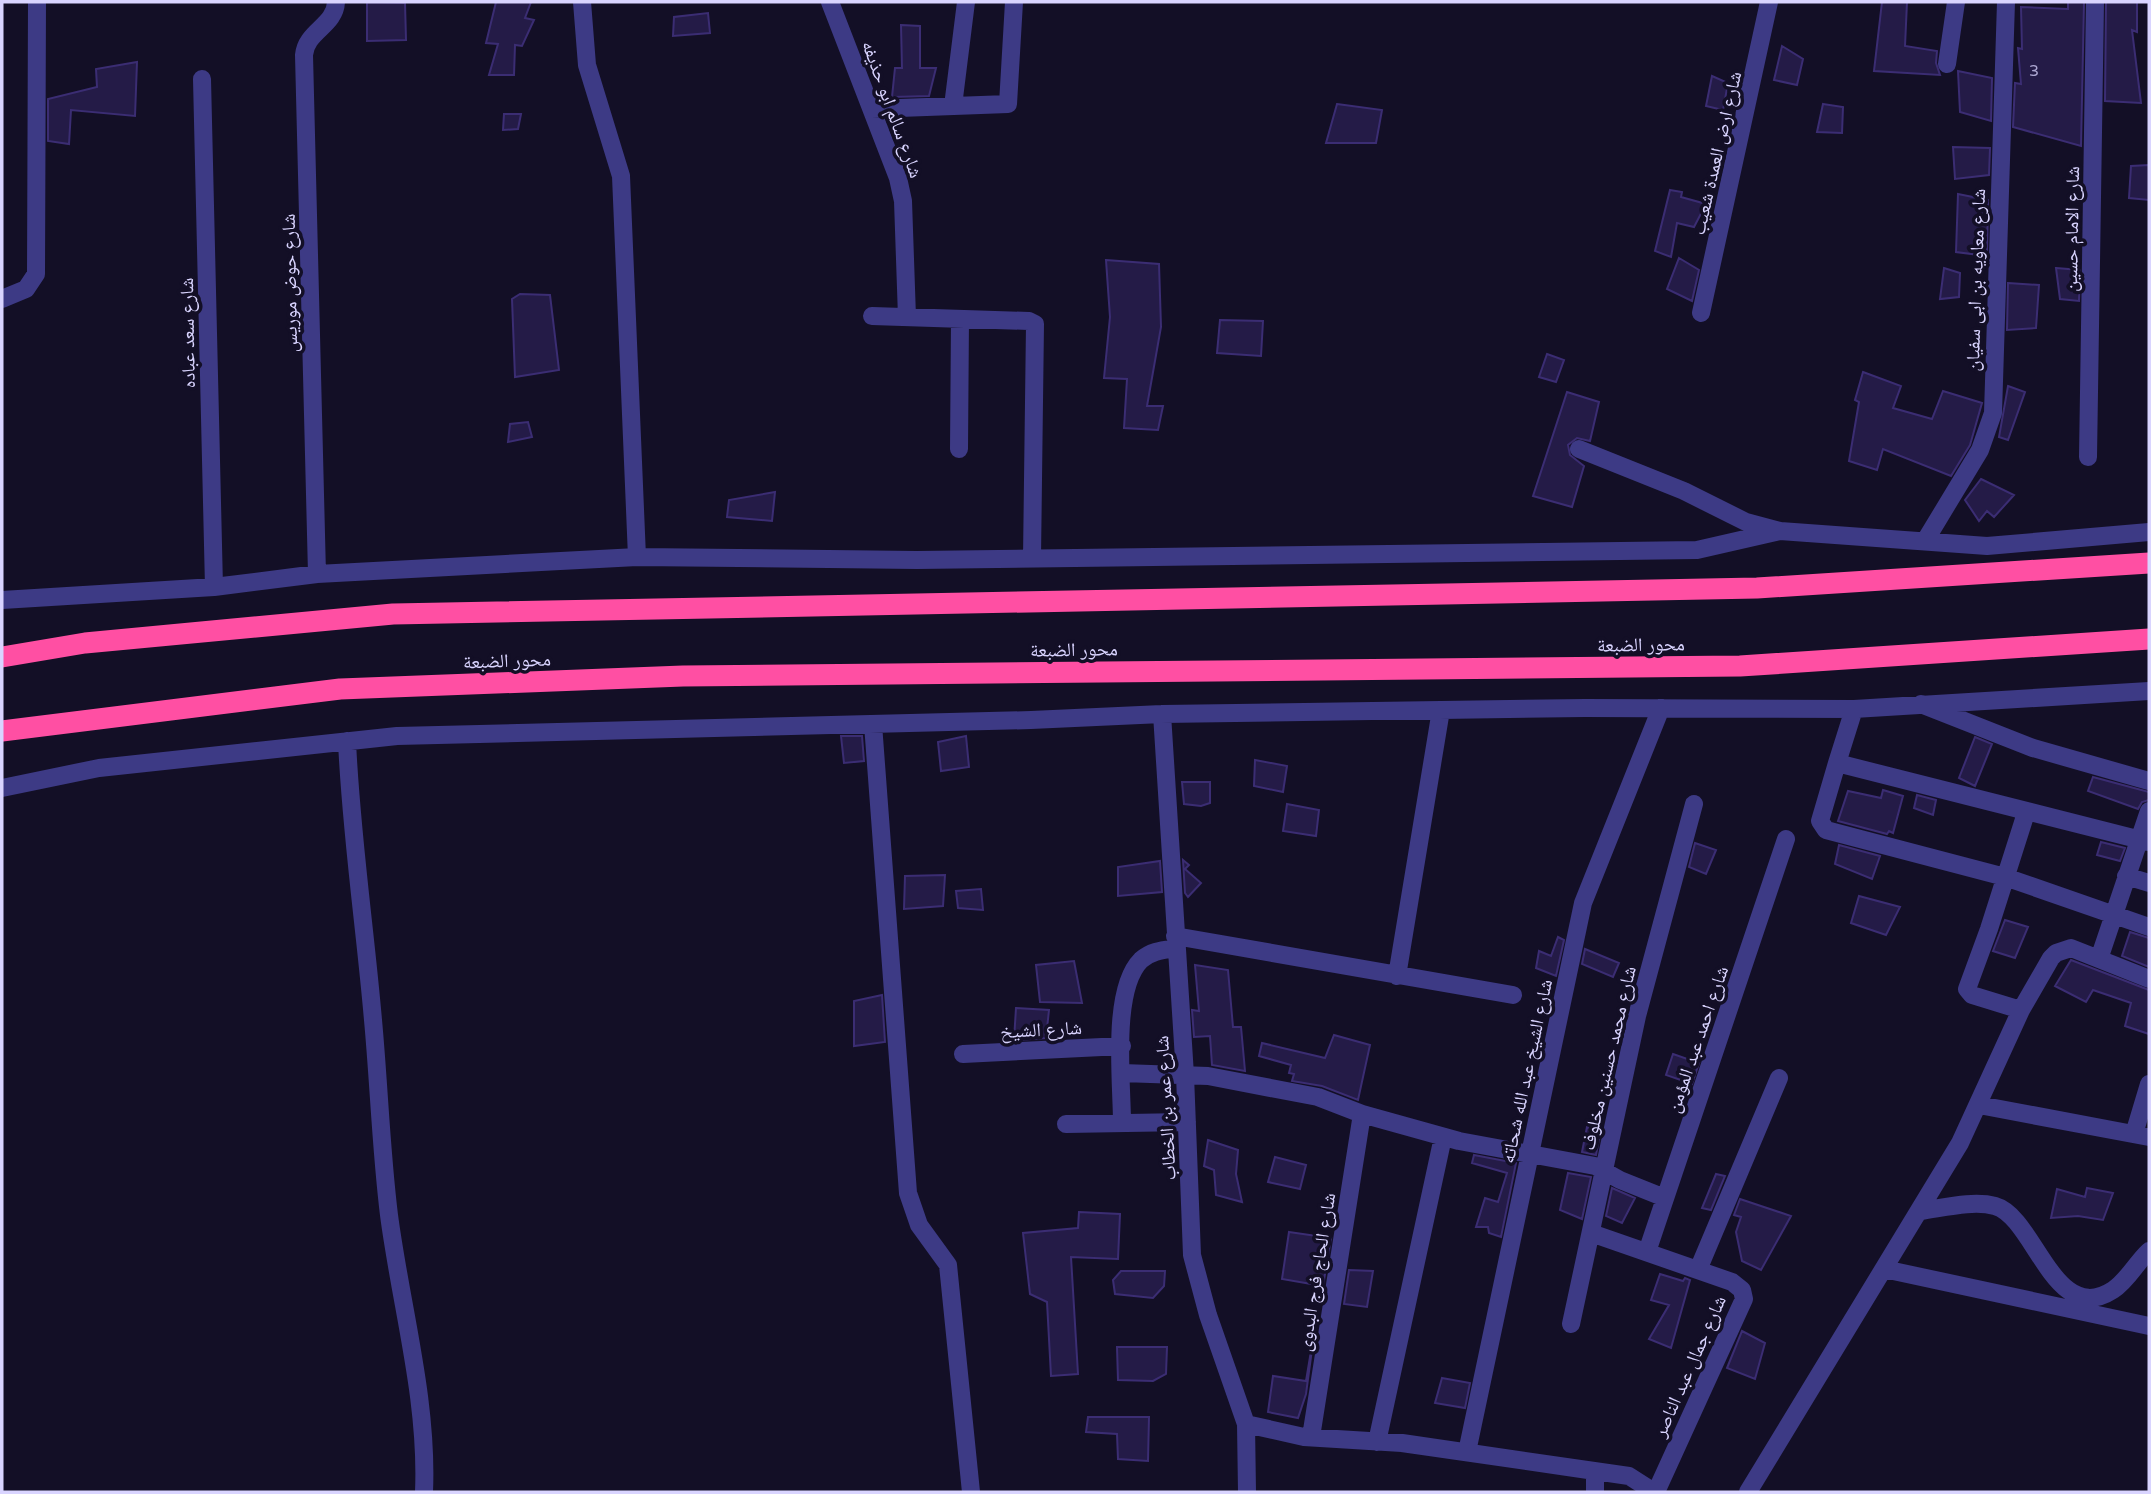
<svg xmlns="http://www.w3.org/2000/svg" width="2151" height="1494" font-family="'Varela Round','Noto Naskh Arabic',sans-serif">
	<rect width="100%" height="100%" fill="#130f26"/>
	<path fill="#241b47" stroke="#3b2d73" stroke-width="2" d="M367,2L405,3L406,40L367,41Z
		M496,2H531L525,18L534,20L522,46L515,45L514,75H489L498,44L486,43Z
		M1882,2H1907L1905,46L1937,51L1936,63L1940,75L1874,71Z
		M2068,2H2084L2081,146L2013,127L2015,83L2021,84L2018,48L2022,49L2021,7L2068,9Z
		M2106,2H2137V32L2132,30L2141,103L2105,101Z
		M708,13L710,33L673,36L674,17Z
		M901,25L920,26V68H936L929,96L892,97L895,68H902Z
		M1782,46L1803,59L1797,85L1774,80Z
		M137,62L135,116L71,110L69,144L48,141V99L97,87L96,69Z
		M1958,71L1992,78L1991,121L1960,112Z
		M1712,76L1728,83L1723,110L1706,106Z
		M1337,104L1382,110L1376,143H1326Z
		M1823,104L1843,107L1842,133L1817,132Z
		M504,114H521L518,129L503,130Z
		M1953,147L1990,148L1989,175L1955,179Z
		M2149,165V200L2129,198L2131,166Z
		M1670,190L1682,192L1681,197L1706,204L1694,227L1677,223L1671,257L1655,251Z
		M1958,194L1988,200L1987,256L1956,252Z
		M1679,258L1699,270L1692,301L1667,289Z
		M1106,260L1159,264L1161,327L1147,406H1163L1158,430L1124,428L1127,379L1104,378L1110,317Z
		M1944,268L1960,273L1959,297L1940,299Z
		M2056,268L2080,270L2079,301L2060,299Z
		M2008,283L2039,285L2036,328L2007,330Z
		M520,294L550,295L559,370L515,377L512,299Z
		M1220,320L1263,321L1261,356L1217,353Z
		M1547,354L1564,360L1556,382L1539,377Z
		M1863,372L1901,386L1893,408L1932,419L1943,391L1982,403L1970,445L1951,476L1883,449L1877,470L1849,461L1859,402L1855,400Z
		M2008,386L2025,392L2008,440L1999,437Z
		M1567,392L1599,402L1590,441L1577,438L1568,445L1570,455L1584,466L1572,507L1533,496Z
		M528,422L532,437L508,442L510,424Z
		M1981,479L2014,495L1994,517L1987,511L1979,521L1965,500Z
		M775,492L772,521L727,517L729,500Z
		M841,736H862L864,761L844,763Z
		M966,736L969,767L941,771L938,742Z
		M1975,737L1992,744L1975,786L1959,778Z
		M1255,760L1287,766L1283,792L1254,786Z
		M2093,777L2149,792V800L2142,802L2138,809L2088,791Z
		M1182,782H1210V803L1201,806L1184,804Z
		M1883,790L1903,796L1893,833L1889,831L1887,834L1838,821L1848,791L1881,798Z
		M1917,795L1936,800L1933,815L1914,808Z
		M1287,804L1319,810L1316,836L1283,831Z
		M2101,842L2125,848L2120,861L2097,855Z
		M1695,843L1716,850L1706,874L1689,867Z
		M1839,845L1880,856L1872,879L1835,864Z
		M1183,860L1189,865L1185,869L1201,883L1188,897L1185,893Z
		M1160,861L1162,892L1118,896V867Z
		M945,875L943,906L904,909L905,876Z
		M981,889L983,910L958,908L956,891Z
		M1859,896L1900,907L1886,935L1851,923Z
		M2005,920L2028,927L2015,958L1993,951Z
		M2130,932L2149,938V967L2122,956Z
		M1558,937L1564,940L1556,976L1536,968L1539,951L1551,956Z
		M1585,949L1619,963L1613,977L1582,964Z
		M2071,960L2149,990V1034L2125,1026L2131,1003L2093,990L2086,1002L2055,986Z
		M1074,961L1082,1003L1040,1002L1036,965Z
		M1195,965L1228,970L1233,1027H1241L1245,1071L1212,1065L1210,1036L1194,1037L1192,1010L1199,1011Z
		M882,995L885,1042L854,1046V1001Z
		M1016,1008L1049,1010L1046,1038L1014,1040Z
		M1334,1035L1370,1045L1358,1100L1322,1086L1292,1081L1294,1074L1289,1073L1291,1065L1259,1056L1262,1043L1325,1058Z
		M1673,1054L1699,1063L1692,1084L1666,1075Z
		M1587,1127L1600,1133L1596,1155L1582,1152Z
		M1208,1140L1238,1150L1236,1174L1242,1202L1216,1195L1214,1170L1204,1166Z
		M1474,1155L1516,1163L1501,1237L1489,1233L1488,1227H1476L1485,1198L1498,1202L1507,1173L1472,1163Z
		M1275,1157L1306,1165L1300,1189L1268,1182Z
		M1568,1173L1591,1177L1582,1219L1560,1210Z
		M1716,1174L1725,1176L1711,1210L1702,1208Z
		M1612,1188L1635,1198L1622,1223L1606,1216Z
		M2087,1188L2113,1193L2103,1220L2078,1216L2051,1218L2057,1189L2085,1197Z
		M1740,1199L1791,1216L1761,1270L1742,1261L1736,1232L1741,1217L1734,1215Z
		M1079,1212L1120,1214L1118,1259L1071,1257L1078,1374L1051,1376L1047,1302L1030,1294L1023,1233L1078,1228Z
		M1289,1232L1331,1238L1323,1286L1282,1279Z
		M1349,1270L1373,1271L1367,1307L1344,1304Z
		M1121,1271H1165L1164,1286L1153,1298L1115,1294L1113,1280Z
		M1660,1274L1683,1281L1685,1278L1690,1280L1671,1348L1649,1339L1669,1305L1651,1300Z
		M1315,1327L1306,1394L1298,1418L1268,1412L1273,1376L1306,1381Z
		M1742,1331L1765,1343L1755,1379L1727,1368Z
		M1117,1347H1167L1166,1374L1153,1381L1118,1380Z
		M1442,1378L1470,1383L1465,1408L1435,1403Z
		M1088,1417H1149L1148,1461L1118,1459L1117,1434L1086,1432Z"/>
	<g fill="none" stroke-linecap="round" stroke-linejoin="round">
		<path stroke="#3d3a85" stroke-width="18" d="M582,2L587,65L621,176L637,557
			M830,2L898,178L903,201L907,317
			M1947,64L1956,2
			M202,79L214,587
			M953,106L966,2
			M872,109L1008,104L1014,2
			M2,299L26,289L36,274L37,2
			M1701,313L1769,2
			M872,316L1029,321L1035,324L1032,558
			M959,449L960,319
			M1579,449L1684,491L1746,522L1780,531L1987,546L2149,532
			M2088,457L2095,2
			M1925,541L1980,450L1993,413L2006,2
			M317,574L304,55C306,31 335,26 336,2
			M2,600L214,587L317,574L637,557L917,560L1697,550L1780,531
			M1921,704L2033,748L2149,781
			M1854,709L1837,763L2149,842
			M1162,714L1185,1075L1192,1255L1208,1315L1246,1424L1247,1492
			M873,724L908,1193L919,1225L948,1265L971,1492
			M347,741C351,834 365,927 373,1020C379,1085 381,1150 389,1215C401,1307 428,1399 424,1492
			M1837,763L1820,821L1826,830L2005,877L2149,927
			M2,788L99,768L397,736L1031,720L1162,714L1585,708L1854,709L2149,691
			M2126,876L2149,883
			M1175,936L1513,995
			M2099,959L2149,811
			M1397,976L1441,710
			M2021,1010L1972,995L1967,989L1989,929L2026,813
			M963,1054L1122,1046
			M1122,1073L1208,1076L1318,1097L1362,1114L1459,1141L1595,1166L1620,1180L1665,1198
			M1979,1105L2149,1137
			M1122,1123C1122,1082 1111,990 1141,960C1151,951 1163,950 1176,948
			M1066,1124L1187,1122
			M2134,1134L2149,1084
			M1921,1211C1943,1208 1973,1200 1995,1206C2035,1217 2054,1328 2113,1290C2128,1280 2136,1263 2149,1251
			M1591,1233L1732,1282L1742,1290L1744,1299L1656,1492
			M1647,1252L1786,839
			M1884,1269L2149,1326
			M1698,1270L1779,1078
			M1571,1324L1637,1016L1694,804
			M1246,1424L1304,1437L1402,1443L1629,1476L1654,1492
			M1311,1437L1362,1114
			M1377,1442L1443,1137
			M1467,1452L1583,903L1661,708
			M1595,1492V1471
			M1748,1492L1960,1143L2021,1010L2051,958L2056,953L2071,948L2149,979"/>
		<path stroke="#ff4fa3" stroke-width="21" d="M2,657L85,643L393,614L1757,588L2149,563
			M2,731L340,689L683,676L1740,666L2149,639"/>
	</g>
	<g text-anchor="middle" stroke-width="7" stroke-linejoin="round" paint-order="stroke">
		<g font-size="16" fill="#aca6d1">
			<text x="2034" y="76">3</text>
		</g>
		<g font-size="19" fill="#d9d4ff" stroke="#130f26">
			<text transform="translate(893 109) rotate(70)" y="7">شارع سالم ابو حذيفه</text>
			<text transform="translate(1716 153) rotate(-77)" y="7">شارع ارض العمدة شعيب</text>
			<text transform="translate(2071 229) rotate(-89)" y="7">شارع الامام حسين</text>
			<text transform="translate(1975 280) rotate(-88)" y="7">شارع معاويه بن ابى سفيان</text>
			<text transform="translate(289 283) rotate(-91)" y="7">شارع حوض موريس</text>
			<text transform="translate(187 333) rotate(-91)" y="7">شارع سعد عباده</text>
			<text transform="translate(1641 644) rotate(-1)" y="7">محور الضبعة</text>
			<text transform="translate(1074 649) rotate(-1)" y="7">محور الضبعة</text>
			<text transform="translate(507 660) rotate(-2)" y="7">محور الضبعة</text>
			<text transform="translate(1041 1029) rotate(-3)" y="7">شارع الشيخ</text>
			<text transform="translate(1697 1039) rotate(-71)" y="7">شارع احمد عبد المؤمن</text>
			<text transform="translate(1608 1058) rotate(-77)" y="7">شارع محمد حسنين مخلوف</text>
			<text transform="translate(1526 1071) rotate(-78)" y="7">شارع الشيخ عبد الله شحاته</text>
			<text transform="translate(1165 1108) rotate(-93)" y="7">شارع عمر بن الخطاب</text>
			<text transform="translate(1316 1272) rotate(-81)" y="7">شارع الحاج فرج البدوى</text>
			<text transform="translate(1689 1366) rotate(-66)" y="7">شارع جمال عبد الناصر</text>
		</g>
	</g>
	<rect width="2151" height="1494" fill="none" stroke="#d9d4ff" stroke-width="7"/>
</svg>
